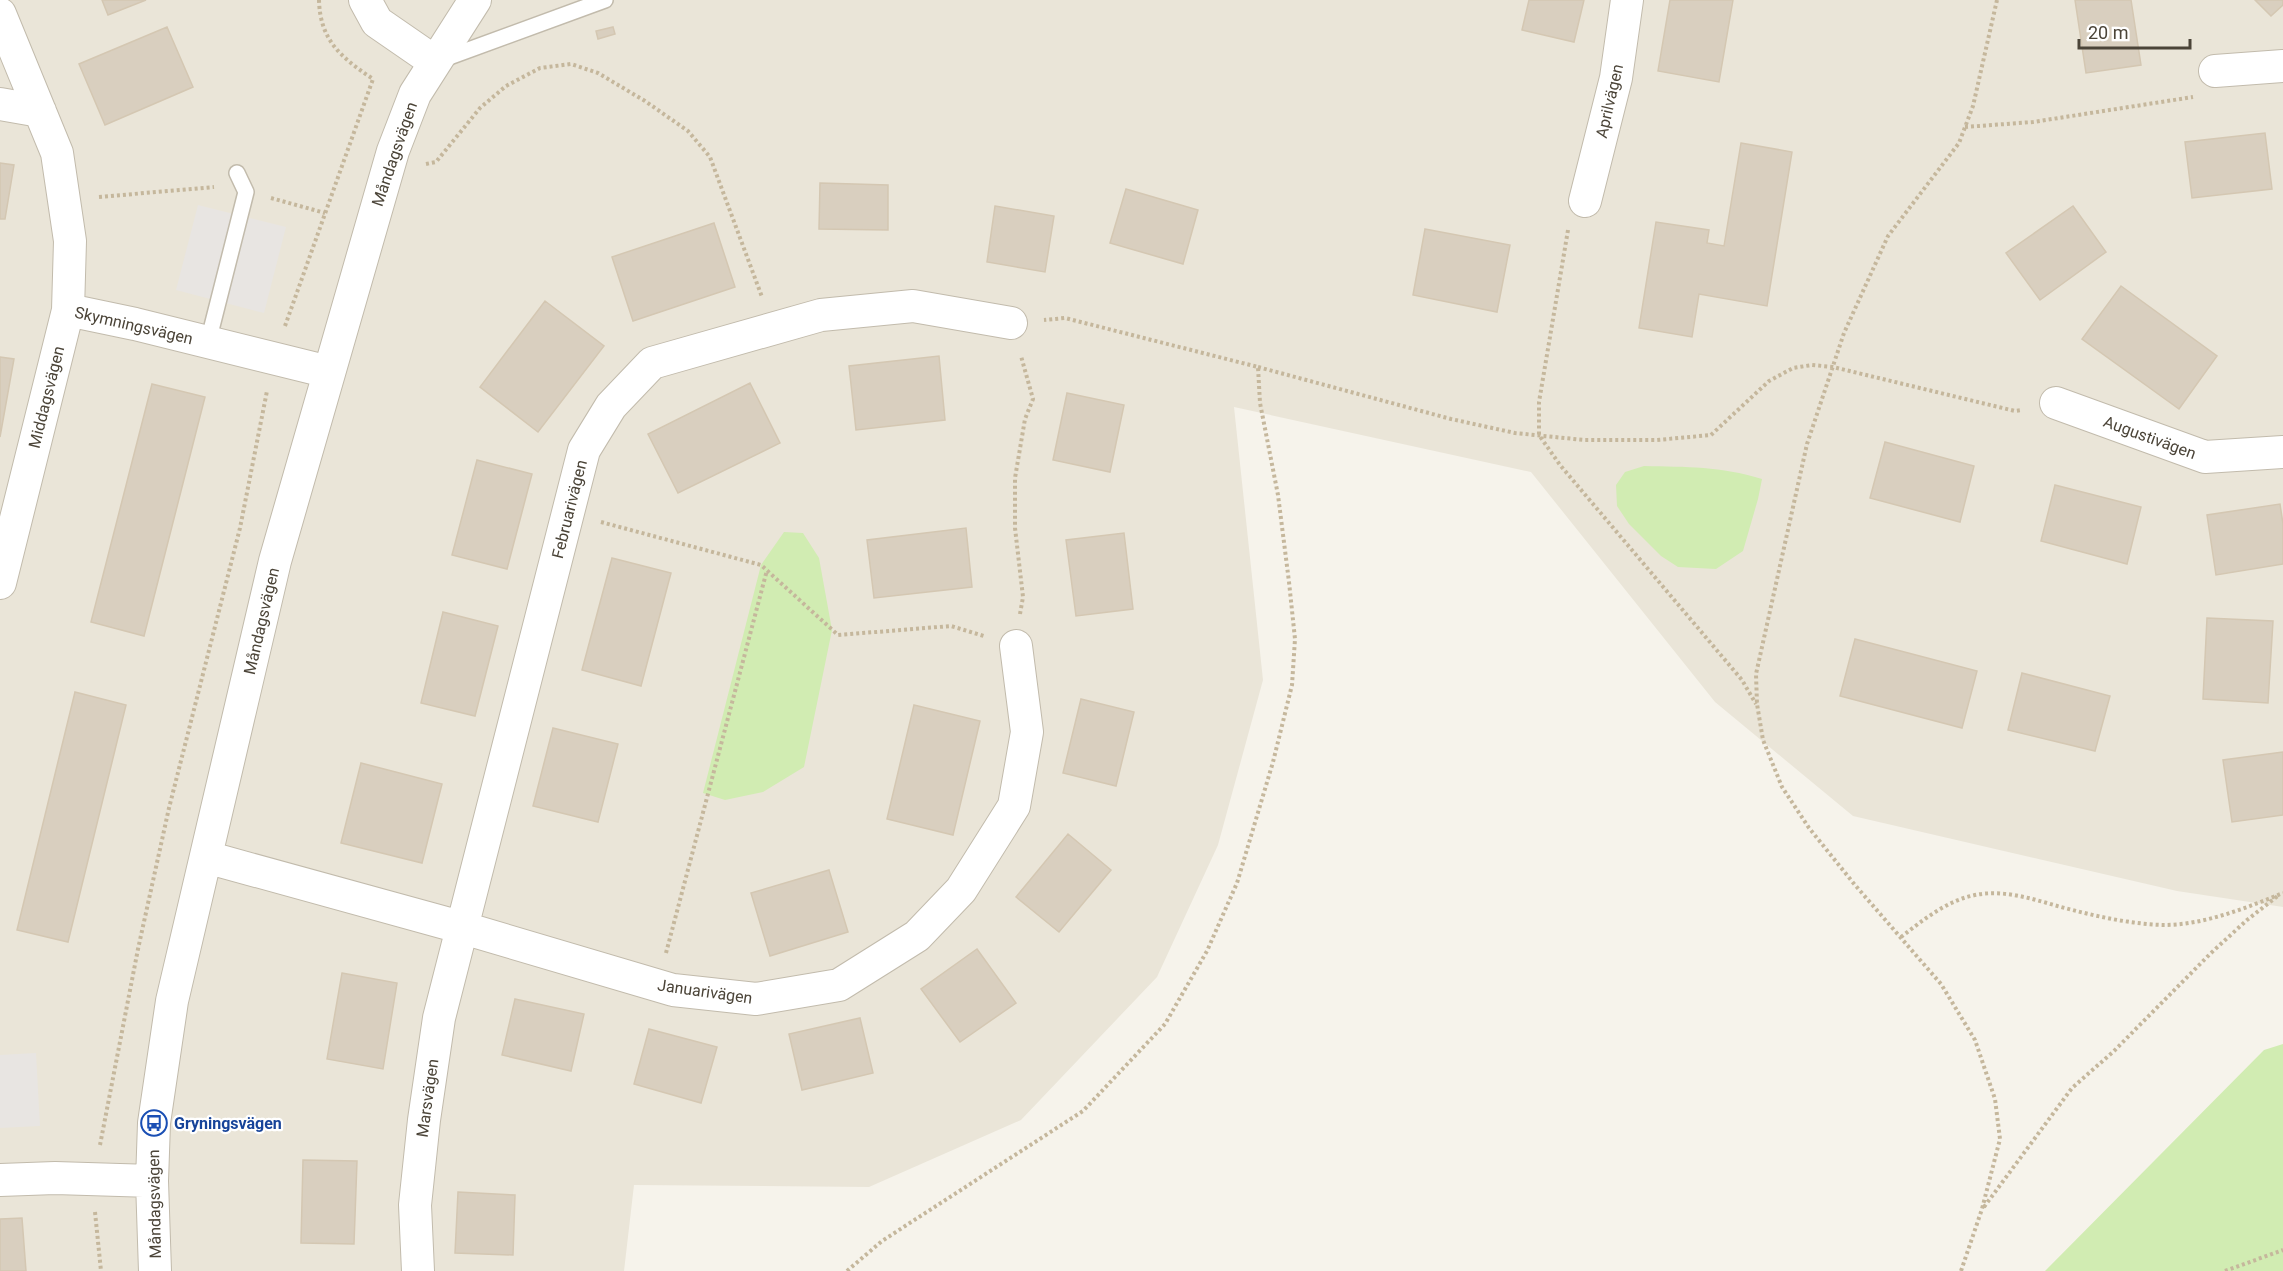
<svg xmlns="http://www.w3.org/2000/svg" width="2283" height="1271" font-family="Roboto,sans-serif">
	<rect width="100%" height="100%" fill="#f6f3eb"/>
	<path fill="#eae5d8" d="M0,0H2283V907L2177,891L1853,816L1715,702L1531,472L1234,407L1263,680L1218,845L1157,977L1021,1120L869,1187L634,1185L624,1271H0Z"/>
	<path fill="#d1ecb2" d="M1644,466C1687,467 1720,466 1762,479L1758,499L1743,551L1716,569L1678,567L1661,556L1629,524L1617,506L1616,485L1625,472Z
		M784,532L803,533L819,558L832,630L804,767L763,792L725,800L703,793L761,565Z
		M2283,1044V1271H2045L2264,1050Z"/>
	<path fill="#e8e5e2" d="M198,205L286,227L264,313L176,290Z
		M36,1053L40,1126L0,1128V1055Z"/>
	<path fill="#d9cfbf" stroke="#d4c7b2" stroke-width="1.5" d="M102,0H146L108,15Z
		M1529,0H1584L1574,42L1522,30Z
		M1670,0H1733L1719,82L1658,71Z
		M2075,0H2131L2141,65L2086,73Z
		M2255,0H2283V5L2271,16Z
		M167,27L193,87L105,125L79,64Z
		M613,27L615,34L598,39L596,31Z
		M2265,133L2272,189L2192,198L2185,142Z
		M1741,143L1792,152L1767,306L1699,294L1692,337L1639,328L1656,222L1709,230L1707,243L1724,246Z
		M0,163L14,165L5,219H0Z
		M820,183L888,185V230L819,229Z
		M1126,189L1198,210L1183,264L1110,243Z
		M995,206L1054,216L1045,272L987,262Z
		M2073,206L2106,252L2040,300L2006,253Z
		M714,223L735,287L633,321L612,257Z
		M1425,229L1510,245L1497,312L1413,295Z
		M2121,286L2217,356L2179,409L2082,339Z
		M545,301L604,346L538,432L480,387Z
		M939,356L945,420L856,430L849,366Z
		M0,357L14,359L0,437Z
		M750,383L780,443L678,493L648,434Z
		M152,384L205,397L144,636L91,622Z
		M1067,393L1124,405L1110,472L1053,460Z
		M1885,442L1974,466L1960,522L1870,498Z
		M477,460L532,474L507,569L452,555Z
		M2055,485L2141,507L2127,564L2041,541Z
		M2280,504L2283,524V564L2216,575L2207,515Z
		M966,528L972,587L874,598L867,540Z
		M1124,533L1133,609L1076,616L1066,540Z
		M612,558L671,573L641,686L582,670Z
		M443,612L498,626L475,716L421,703Z
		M2207,618L2273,621L2268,703L2203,699Z
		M1855,639L1977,671L1962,728L1840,696Z
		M2022,673L2110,696L2095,751L2008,730Z
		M75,692L126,705L68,942L17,930Z
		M1081,699L1134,712L1116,786L1063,773Z
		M914,705L980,721L953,835L887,819Z
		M553,728L618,744L598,822L533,806Z
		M2283,752V815L2232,822L2223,760Z
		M361,763L442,784L422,863L341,843Z
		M1068,834L1111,870L1059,932L1016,897Z
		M829,870L848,932L770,956L751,893Z
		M977,949L1016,1003L960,1042L921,989Z
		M342,973L397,983L383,1069L327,1059Z
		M515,999L584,1014L571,1071L502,1055Z
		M860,1018L873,1073L802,1090L789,1034Z
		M649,1029L717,1047L701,1103L634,1084Z
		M303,1160L357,1161L354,1244L301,1243Z
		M458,1192L515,1195L513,1255L455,1253Z
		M22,1218L26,1271H0V1219Z"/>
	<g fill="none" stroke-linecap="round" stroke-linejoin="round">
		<g stroke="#c2bbac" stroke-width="18">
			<path id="service" d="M441,60L605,0
				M208,342L246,192L237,173"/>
		</g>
		<g stroke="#c2bbac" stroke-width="34">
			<path id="minor" d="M365,0L377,22L435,62
				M0,14L57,153L70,241L68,310L135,324L329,372
				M2215,71L2283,66
				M0,104L40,111
				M1585,201L1616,78L1627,0
				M2056,403L2205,457L2283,452
				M0,583L68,310
				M206,857L460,927L673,990L756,999L839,985L917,936L961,890L1014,806L1027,732L1016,646
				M0,1180L55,1178L152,1181
				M155,1271L152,1181L154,1123L172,1001L275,561L393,151L415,94L475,0
				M418,1271L415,1205L424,1120L439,1018L584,450L611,406L652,363L821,315L913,306L1011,323"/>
		</g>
		<path stroke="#c5b79c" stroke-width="4" stroke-dasharray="3 3" stroke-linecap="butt" d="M1965,127L2033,122L2193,97
			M426,164L436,162L480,108L506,86L540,68L571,64L598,73L645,101L688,131L710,157L762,297
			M99,197L214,187
			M271,198L325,213
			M1568,230L1539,402V435L1560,465L1742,680L1756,704
			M285,326L373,79C342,58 320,41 319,0
			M1258,367L1451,419L1515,433L1584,440H1657L1711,435L1769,381L1793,368L1812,365L1833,367L2015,411L2022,410
			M601,522L761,565L838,635L951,626L984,636
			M1020,614L1023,597L1015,528V478L1025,419L1033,399L1021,356
			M1901,937C1922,921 1945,902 1971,896C2002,888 2032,899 2061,907C2095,916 2129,924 2164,925C2204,925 2246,908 2283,893
			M666,953L767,570
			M100,1145L138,949L169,808L240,528L267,391
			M1984,1207L2072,1088L2114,1051L2211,953L2247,920L2279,895
			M95,1212L101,1271
			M847,1271L882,1241L1083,1111L1165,1024L1207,951L1237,883L1273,762L1292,685L1295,639L1289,582L1278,495L1260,403L1258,367L1065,318L1044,320
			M1961,1271L1982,1209L2000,1139L1995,1099L1975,1040L1941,984L1855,885L1809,828L1782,787L1763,740L1757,704L1756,674L1807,444L1844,333L1888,236L1959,143L1973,106L1997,0
			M2225,1271L2283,1250"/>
		<use href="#service" stroke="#fff" stroke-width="15"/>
		<use href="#minor" stroke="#fff" stroke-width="32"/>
	</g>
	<defs>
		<g id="bus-ring" transform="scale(1.35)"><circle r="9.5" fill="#fff" stroke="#1a4fb4" stroke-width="1.5"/><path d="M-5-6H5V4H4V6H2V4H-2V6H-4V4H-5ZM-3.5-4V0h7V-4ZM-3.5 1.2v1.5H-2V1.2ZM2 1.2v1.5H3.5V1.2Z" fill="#1a4fb4"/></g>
	</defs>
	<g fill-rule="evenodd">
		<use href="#bus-ring" x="154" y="1123"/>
	</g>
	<g text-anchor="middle" stroke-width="4.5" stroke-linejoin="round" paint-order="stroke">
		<g font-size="16" fill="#4b4438" stroke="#fff">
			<text transform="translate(1609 101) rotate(-77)" y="6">Aprilvägen</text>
			<text transform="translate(394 154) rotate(-71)" y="6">Måndagsvägen</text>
			<text transform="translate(134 325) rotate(13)" y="6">Skymningsvägen</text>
			<text transform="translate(46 397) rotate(-76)" y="6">Middagsvägen</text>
			<text transform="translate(2150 437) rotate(20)" y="6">Augustivägen</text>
			<text transform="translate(569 509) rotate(-76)" y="6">Februarivägen</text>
			<text transform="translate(261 621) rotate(-77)" y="6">Måndagsvägen</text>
			<text transform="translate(705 991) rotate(8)" y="6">Januarivägen</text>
			<text transform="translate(427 1098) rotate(-82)" y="6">Marsvägen</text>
			<text transform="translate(154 1204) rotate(-91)" y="6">Måndagsvägen</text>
		</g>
		<g font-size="16" font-weight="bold" fill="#164399" stroke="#fff" text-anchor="start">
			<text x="174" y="1129">Gryningsvägen</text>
		</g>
	</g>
	<path d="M2079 39v9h111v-9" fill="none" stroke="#4b4438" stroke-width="3"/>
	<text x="2088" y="39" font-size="18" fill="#4b4438" stroke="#ffffff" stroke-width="4.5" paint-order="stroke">20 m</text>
</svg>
